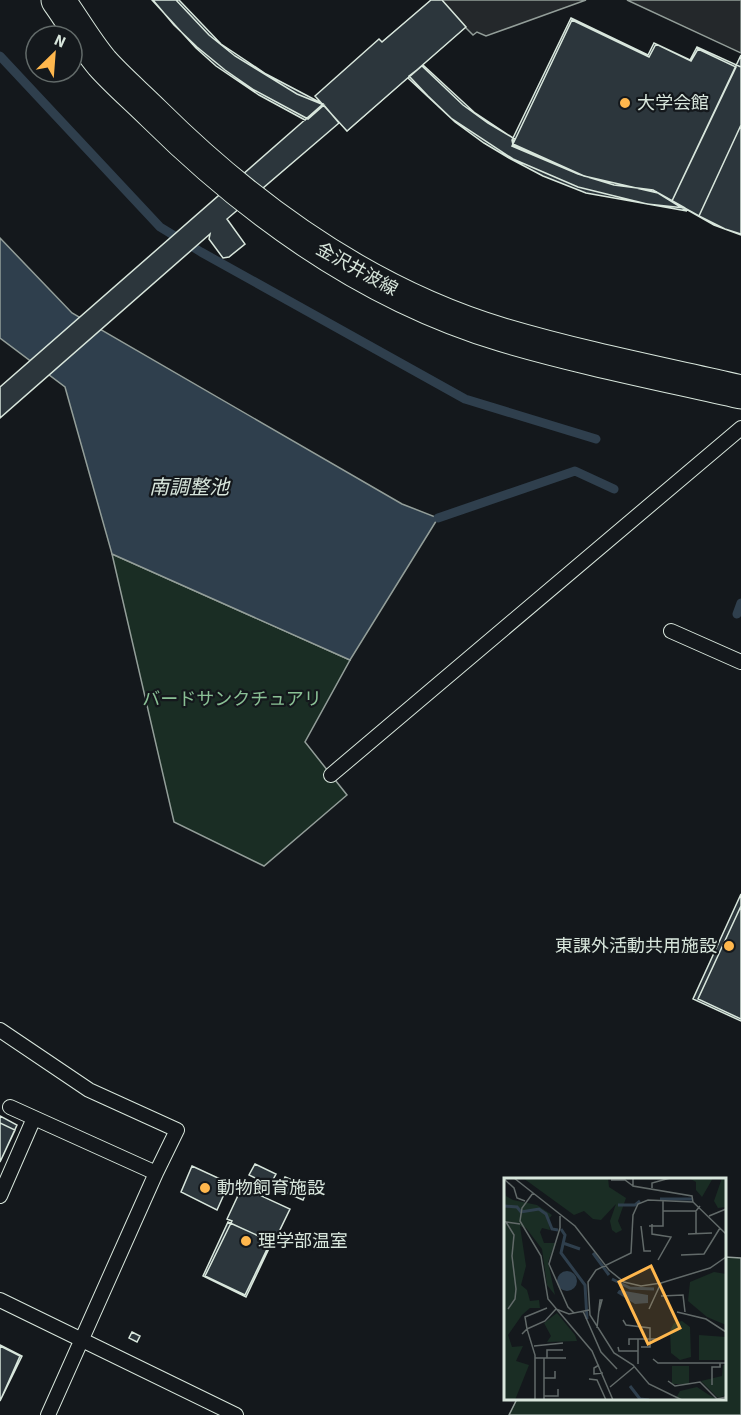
<svg xmlns="http://www.w3.org/2000/svg" width="741" height="1415" font-family="'Source Sans 3','Noto Sans JP',sans-serif">
	<rect width="100%" height="100%" fill="#14181c"/>
	<path fill="#1a2d24" stroke="#939e99" stroke-width="1.5" d="M112,554L350,660L305,742L347,795L264,866L174,822Z
		M725,1257L741,1258V1415H509L517,1399L724,1398Z"/>
	<path fill="#24282b" stroke="#939e99" stroke-width="1.5" d="M432,0H586L486,36L477,32L473,35L465,27L347,131L318,96Z
		M627,0H741V53Z"/>
	<path fill="#2f3f4d" stroke="#939e99" stroke-width="1.5" d="M0,238L72,313L402,504L438,518L350,660L112,554L65,387L0,338Z"/>
	<g fill="none" stroke-linecap="round" stroke-linejoin="round">
		<path stroke="#2f3f4d" stroke-width="9" d="M0,56L160,227L201,252L465,399L596,439
			M438,518L575,471L614,489
			M737,614L741,603"/>
	</g>
	<path fill="#2c363c" stroke="#d8e6dc" stroke-width="1.5" d="M152,0H179L221,44L266,74L323,104L305,120L259,95L216,66L196,48Z
		M153,0H176L209,35L235,56L297,94L324,105L308,119L254,90L225,70L197,47L174,25Z
		M431,0H442L466,27L347,131L315,96L379,39L382,42Z
		M571,18L648,55L654,43L690,60L697,47L741,67V235L714,225L658,193L584,176L513,145L512,140Z
		M572,20L649,57L656,44L691,61L698,49L736,67L672,201L653,190L614,185L578,174L512,146Z
		M741,55V125L699,216L672,201Z
		M423,65L475,113L513,138V144L584,176L658,193L687,211L586,193L543,176L509,158L484,143L455,122L408,78Z
		M422,66L463,105L488,123L515,139L512,146L578,174L614,185L653,190L685,208L647,204L578,187L513,159L452,119L428,96L409,76Z
		M323,104L339,123L227,219L245,244L229,257L223,258L209,239L210,234L0,418V387Z
		M741,125V234L725,229L699,216Z
		M741,894V1021L693,999Z
		M741,906V1019L698,999Z
		M0,1116L17,1125L0,1162Z
		M0,1123L15,1130L0,1162Z
		M255,1164L276,1174L270,1185L249,1175Z
		M192,1166L229,1183L217,1210L181,1192Z
		M285,1177L309,1187L303,1200L280,1190Z
		M242,1187L290,1209L274,1242L271,1241L245,1295L205,1276L232,1221L227,1219Z
		M228,1222L272,1242L246,1297L203,1276Z
		M132,1332L140,1336L137,1342L129,1338Z
		M0,1345L22,1356L0,1401Z
		M0,1346L20,1356L0,1401Z"/>
	<g fill="none" stroke-linecap="round" stroke-linejoin="round">
		<g stroke="#d8e6dc" stroke-width="16">
			<path id="lane" d="M671,631L741,662
				M331,775L741,428
				M0,1030L89,1090L177,1130L156,1173L48,1415
				M10,1107L156,1173
				M0,1196L34,1118
				M0,1300L236,1415"/>
		</g>
		<g stroke="#d8e6dc" stroke-width="35">
			<path id="primary" d="M58,0C73,21 86,44 102,63C118,81 137,97 154,114C252,211 369,295 503,335C581,358 662,374 741,392"/>
		</g>
		<use href="#lane" stroke="#14181c" stroke-width="14"/>
		<use href="#primary" stroke="#14181c" stroke-width="33"/>
	</g>
	<g fill="#ffb74d" stroke="#14181c" stroke-width="2">
		<circle cx="625" cy="103" r="6"/>
		<circle cx="729" cy="946" r="6"/>
		<circle cx="205" cy="1188" r="6"/>
		<circle cx="246" cy="1241" r="6"/>
	</g>
	<g text-anchor="middle" stroke-width="4.5" stroke-linejoin="round" paint-order="stroke">
		<g font-size="18" fill="#d8e6dc" stroke="#14181c" text-anchor="start">
			<text x="637" y="109">大学会館</text>
			<text x="717" y="952" text-anchor="end">東課外活動共用施設</text>
			<text x="217" y="1194">動物飼育施設</text>
			<text x="258" y="1247">理学部温室</text>
		</g>
		<g font-size="18" fill="#d8e6dc" stroke="#14181c">
			<text transform="translate(357 269) rotate(29)" y="6">金沢井波線</text>
		</g>
		<g font-size="18" fill="#8ac095" stroke="#14181c">
			<text x="232" y="705">バードサンクチュアリ</text>
		</g>
		<g font-size="20" font-style="italic" fill="#d8e6dc" stroke="#14181c">
			<text x="189" y="494">南調整池</text>
		</g>
	</g>
	<g transform="translate(504 1178)">
		<rect width="222" height="222" fill="#14181c"/>
		<path d="M19,0H104L105,9L122,20L114,43L118,52L112,55L108,52L106,43L112,26L97,42L89,41L80,33L70,37ZM185,0H209L198,19L192,12V4ZM218,0H222V29L214,30L210,23ZM0,8L2,18L9,22L33,27L48,37L44,42L46,52L38,50L36,54L40,65H51L44,84L51,117L43,107L38,71L22,50L16,48L22,88L17,107L23,112L26,123L35,122L36,130H26L18,137L4,157L8,169L19,168L12,183L25,187L11,222H0ZM210,94L222,96V147L203,139L184,123L186,104ZM53,135L71,157L73,163L43,164L47,158L40,145ZM178,143L186,149L187,179L176,182L167,175L166,153L170,145ZM195,157L222,159V182H195ZM219,187H222V217L214,220L197,203L218,198ZM168,188H185V206H168ZM193,209L205,217L215,222H171L176,213Z" fill="#1a2d24"/>
		<path d="M53 103a10 10 0 1 1 20 0a10 10 0 1 1-20 0ZM115,112L144,117V125L131,126L113,115Z" fill="#2f3f4d"/>
		<path fill="none" stroke="#2f3f4d" stroke-width="3" d="M156,21H188M114,27H131L136,23M0,28L13,29L17,34L35,31L42,36L48,51L54,52M57,51L61,57L57,75L81,107L83,141M59,65L76,71M89,75L105,97M108,101L126,110L150,111M126,208L136,221L145,222"/>
		<path fill="none" stroke="#626a69" stroke-width="1.5" d="M10,0L71,48L105,92L120,104L137,108L157,105L206,90L222,79M129,0V8L188,18L189,24L222,56M0,1L10,10L13,20L21,23M107,2H121L129,8M148,10V5L166,0M29,15L18,30L16,43L37,78L44,121L88,173L109,222M159,33H192L196,28M192,33V55M56,38V50L45,86L64,129L70,135M205,38L222,31M148,46V56L167,59L154,82M137,48L140,73H147M145,48H159V23M184,56L208,55M177,77L200,76L216,50M157,118L179,117L181,134M4,131L11,121L12,111L8,78L10,57L2,44L16,46M52,131L65,136L85,132M145,131L157,105M79,133L97,174L113,191M173,134L202,141L222,154M119,142L122,147L146,150V169H137M93,150L96,122H98L95,133M18,156L23,151L21,139L43,130M134,161V186M125,167V161H156M30,168L59,165M114,169L115,173H134M31,180H62M40,180V222M43,180V172H59M149,181L154,185H222M95,187L90,190V196L99,195M40,200H51V193M85,201L93,202L102,222M164,203L171,208L196,204L213,221L222,219M208,207V189H216V185M106,209L130,189M40,218H54V211M31,222V177L23,151L41,143L52,131M178,222L145,206L129,187L110,175L86,137L84,104L92,92L127,75L129,37L134,26L144,22L189,24"/>
		<path fill="#ffb74d" fill-opacity="0.15" stroke="#ffb74d" stroke-width="3" d="M147,88L176,150L144,166L115,104Z"/>
		<rect width="222" height="222" fill="none" stroke="#d8e6dc" stroke-width="3"/>
	</g>
	<g transform="translate(54 54) rotate(25)"><circle r="28" fill="#14181c" stroke="#626a69" stroke-width="1.5"/>
	<path d="M0-4.5L10 22L0 15L-10 22Z" fill="#ffb74d"/>
	<text y="-9" font-size="16" font-weight="bold" text-anchor="middle" fill="#d8e6dc">N</text>
	</g>
</svg>
